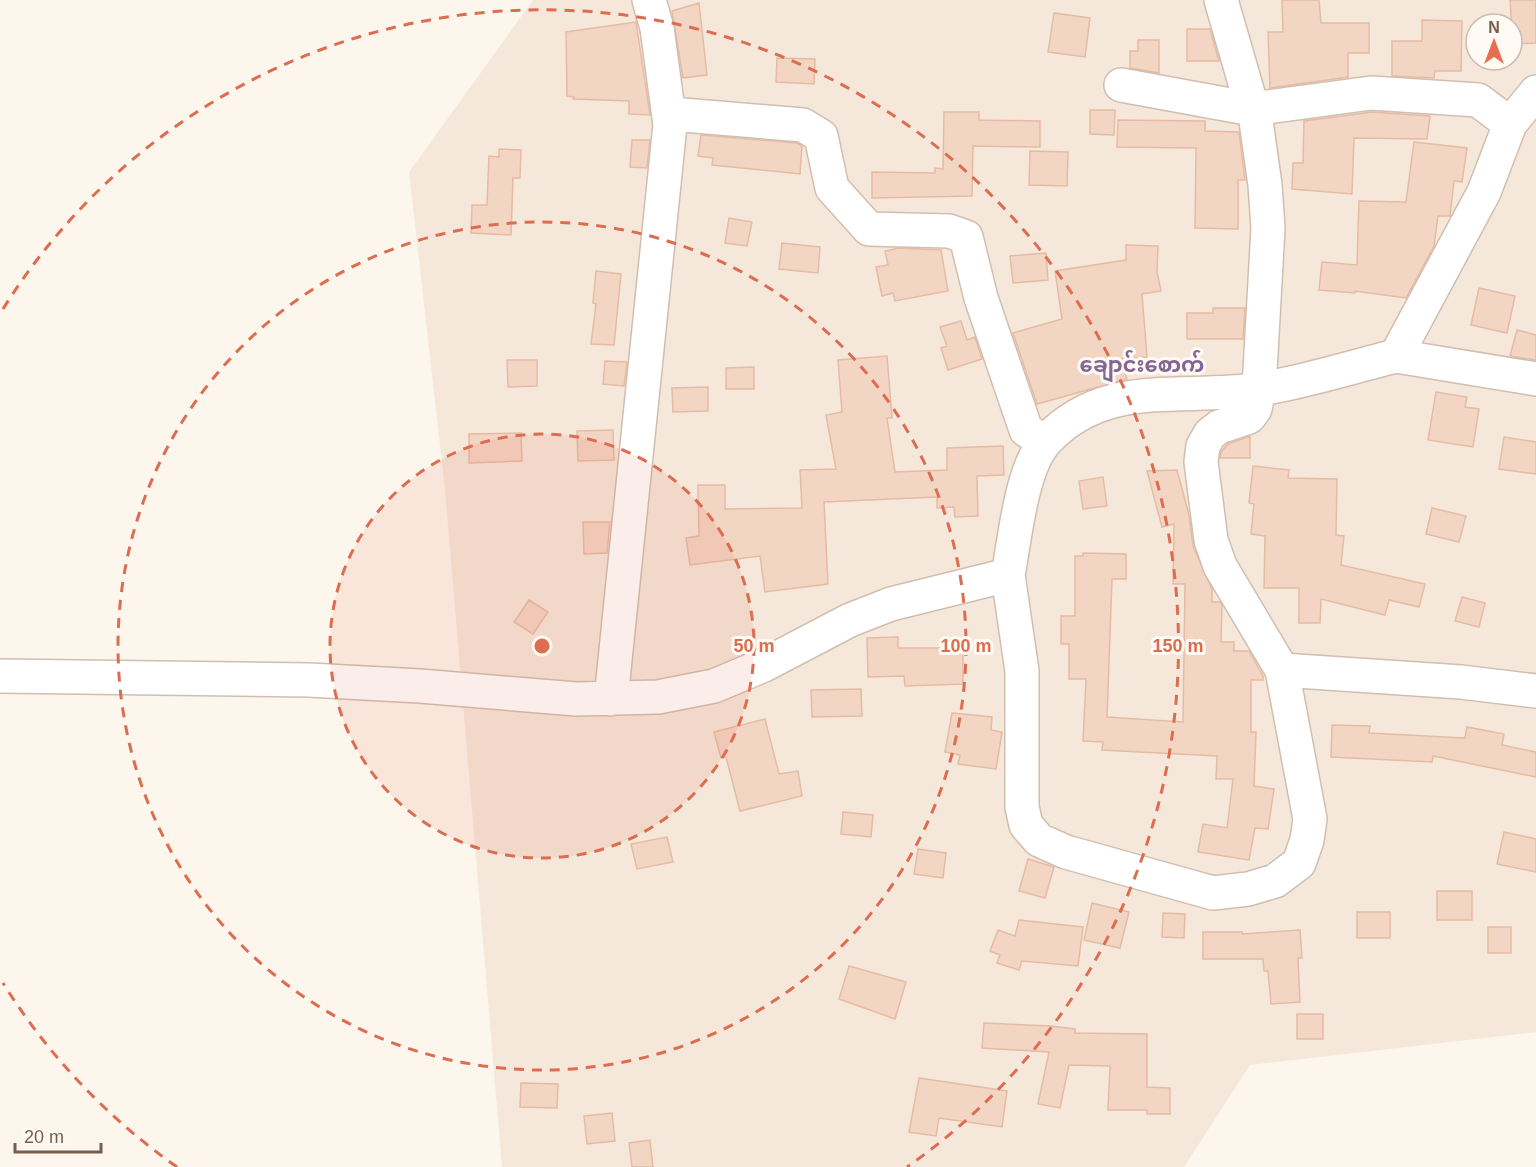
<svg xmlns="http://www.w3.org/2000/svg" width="1536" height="1167" font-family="Arial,'Noto Sans Myanmar',sans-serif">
	<rect width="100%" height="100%" fill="#fdf6ec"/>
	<path fill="#f5e8da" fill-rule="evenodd" d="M533,0H1536V1032L1250,1065L1184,1167H502L445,489L409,172ZM1476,24H1512V60H1476Z"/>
	<path fill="#f3d5c3" stroke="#e6bba3" stroke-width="1.5" d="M1282,0H1319L1321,23H1369V53H1348V77L1270,88L1268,32H1283Z
		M1510,0H1536V43L1513,44Z
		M699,3L707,75L683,78L672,11Z
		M1054,13L1090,18L1085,57L1048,52Z
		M1422,20L1462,21L1461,71H1435L1434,78L1392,76V41H1422Z
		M636,22L650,115L629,114V101L573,99L574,97L567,96L566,32Z
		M1187,29H1210L1219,61H1187Z
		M1138,40H1159V73L1130,68V51H1138Z
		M777,58L815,59L814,84L776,82Z
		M1090,110H1115L1114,135L1090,134Z
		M944,112H979V120L1040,121V147L973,146L972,196L872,198V172L935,173V168L943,169Z
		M1372,112L1430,116L1427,139L1354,138L1352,194L1292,189L1293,163H1303L1304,121Z
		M1118,120L1205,121V131L1239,132L1245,180H1238V229L1195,228L1196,148L1117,147Z
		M701,135L797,143L802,146L800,174L712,165L713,158L698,156Z
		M632,140H650L647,168L630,167Z
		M1414,142L1467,148L1462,182L1454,181L1450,216H1438L1434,246L1406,298L1355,291V293L1319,290L1322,262L1357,265L1359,201L1406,202Z
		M499,149L521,150L520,178H513L511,235L471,233L472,205H487L489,156L499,157Z
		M1030,151L1068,152L1067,186L1029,185Z
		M729,218L752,222L747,246L725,243Z
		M782,243L820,247L818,273L779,269Z
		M1126,245L1158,246L1157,272L1161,291L1142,294L1147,357L1120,359L1127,379L1037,404L1013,333L1062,319L1055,271L1126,260Z
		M899,248L941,250L948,291L895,301L893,293L882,296L876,267L888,265L885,251Z
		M1046,253L1048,280L1013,283L1010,256Z
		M596,271L621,274L614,345L591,344L596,304L593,303Z
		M1479,288L1515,296L1507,333L1471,325Z
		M1213,308H1245L1243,339H1187V313H1213Z
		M961,321L967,340L975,337L982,359L948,370L941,348L947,346L940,327Z
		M1517,330L1536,335V360L1510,356Z
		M887,356L892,418H887L895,472L947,470V448L1003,446L1004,475L977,476L978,516L955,517L954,507L937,508V497L824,502L828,584L765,592L760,556L690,565L686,538L699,536L698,485H725V509L802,508L800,470L836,469L826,415L842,412L838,360Z
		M507,360H537V386L508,387Z
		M605,361L627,362L624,386L603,384Z
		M754,367V389H726V368Z
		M708,387V411L673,412L672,388Z
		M1436,392L1467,397L1465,407L1479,409L1473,447L1428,440Z
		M613,430L614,460L578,461L577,431Z
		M521,433L522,461L469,463V434Z
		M1250,436V458H1220L1221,452L1228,444Z
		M1504,437L1536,442V474L1499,469Z
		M1253,466L1289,470L1288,478L1337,479L1336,535L1344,536L1341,565L1425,584L1419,607L1389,600L1385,615L1321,599L1320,623H1299V588H1264L1265,536L1251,534L1254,504L1249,503Z
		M1177,470L1189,515L1193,546L1212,589V602H1220L1222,605L1221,642H1234V651H1249L1263,676V680H1251V732H1256L1254,786L1274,789L1268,829L1255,828L1249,860L1198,852L1203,824L1227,828L1233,779H1216L1217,756L1102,750L1103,742L1083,741L1086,679H1069V644H1061V616H1075V556H1083V553L1126,554V579H1112L1107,717L1183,722L1185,584H1173L1174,524L1162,527L1147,471Z
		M1103,477L1107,506L1083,509L1079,481Z
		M1432,508L1466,516L1459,542L1426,534Z
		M583,522H610L607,553L584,554Z
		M1462,597L1485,603L1479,627L1455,621Z
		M529,600L548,612L533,634L514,622Z
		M898,637V648H963V684L905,686L904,676L868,677L867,638Z
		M861,689L862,716L812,717L811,690Z
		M952,713L992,717L991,730L1002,732L996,769L958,764L960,755L945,752Z
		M765,719L779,774L798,771L802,796L740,811L726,757L721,758L714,732Z
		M1332,725L1370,726L1369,733L1465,738L1467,727L1504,734L1502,745L1536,752V777L1433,756L1432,762L1331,757Z
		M843,812L873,815L871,837L841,834Z
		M1504,832L1536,839V872L1497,864Z
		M667,837L673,862L637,869L631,844Z
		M918,849L946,853L943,878L914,874Z
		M1028,859L1054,867L1045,898L1019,891Z
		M1437,891H1472V920H1437Z
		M1092,903L1129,912L1120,948L1084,940Z
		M1357,912H1390V938H1357Z
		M1163,913L1185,914L1184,938L1162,937Z
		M1019,920L1083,927L1078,966L1022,961L1019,970L997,963L1000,955L990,951L998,930L1015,936Z
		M1488,927H1511V953H1488Z
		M1300,930L1302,958H1298L1300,1002L1271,1004L1268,971H1264L1263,959H1203V932H1242V934Z
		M849,966L906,982L895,1019L839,999Z
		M1297,1014H1323V1039H1297Z
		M984,1023L1051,1026L1075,1029V1033L1147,1034V1087L1170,1088V1114H1147V1110H1108L1110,1066L1069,1065L1060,1108L1038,1104L1049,1052L982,1048Z
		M919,1078L1007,1091L1002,1127L939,1118L936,1136L909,1132Z
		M521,1083L558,1084L557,1108L520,1107Z
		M612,1113L615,1141L587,1144L584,1116Z
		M650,1140L653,1167H632L629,1143Z"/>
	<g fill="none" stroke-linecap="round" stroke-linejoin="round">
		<g stroke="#d1beb0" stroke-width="36">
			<path id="street" d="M1121,85L1252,109L1371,93L1478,100L1510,124
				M671,114L803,125L821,136L832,188L869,229L949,231L966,237L981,298L1026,430L1045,442
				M1396,356L1536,379
				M1008,575L1022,671V807L1026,825L1039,840L1066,852L1213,893L1248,889L1275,881L1299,863L1307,840L1310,819L1282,670L1220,566L1211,540L1201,462L1203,446L1210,434L1219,427L1249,417L1255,409L1259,389L1268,228L1265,185L1256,121L1221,0
				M1282,670L1461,682L1536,691
				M0,676L309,680L420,686L576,699L658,697L714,686L764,665L850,620L891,604L1008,575C1015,539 1021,468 1046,441C1105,377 1183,401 1260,389C1305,382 1351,367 1396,356L1484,192L1510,124L1536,92
				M611,699L670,125L657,28L649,0"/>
		</g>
		<use href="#street" stroke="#fff" stroke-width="33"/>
	</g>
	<circle cx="542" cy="646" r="212" fill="#dc6d51" fill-opacity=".12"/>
	<g fill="none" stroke="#dc6d51" stroke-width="3" stroke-dasharray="10 8">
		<circle cx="542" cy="646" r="212"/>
		<circle cx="542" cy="646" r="424"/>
		<path d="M177 1167A636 636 0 0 1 3 983M3 309A636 636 0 1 1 907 1167"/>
	</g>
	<g text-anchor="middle" stroke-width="6" stroke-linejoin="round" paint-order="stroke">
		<g font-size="21" font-weight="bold" fill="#846695" stroke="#fffaf3">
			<text x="1142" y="372">ချောင်းစောက်</text>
		</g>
	</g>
	<circle cx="542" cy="646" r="9" fill="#dc6d51" stroke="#fffaf3" stroke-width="3"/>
	<g font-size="18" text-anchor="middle" font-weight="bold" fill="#dc6d51" stroke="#fffaf3" stroke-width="6" stroke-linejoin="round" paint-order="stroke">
		<text x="754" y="652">50 m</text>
		<text x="966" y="652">100 m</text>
		<text x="1178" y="652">150 m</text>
	</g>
	<g transform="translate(1494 42)"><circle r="28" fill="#fffaf3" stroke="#cabbb1" stroke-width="1.5"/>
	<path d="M0-4.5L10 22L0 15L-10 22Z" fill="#e76f51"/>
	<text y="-9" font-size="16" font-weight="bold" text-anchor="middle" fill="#7a5c4d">N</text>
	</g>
	<path d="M15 1143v9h86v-9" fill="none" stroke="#7a5c4d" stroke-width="3"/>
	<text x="24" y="1143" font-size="18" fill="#7a5c4d" stroke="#fffaf3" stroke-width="4.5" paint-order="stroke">20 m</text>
</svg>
